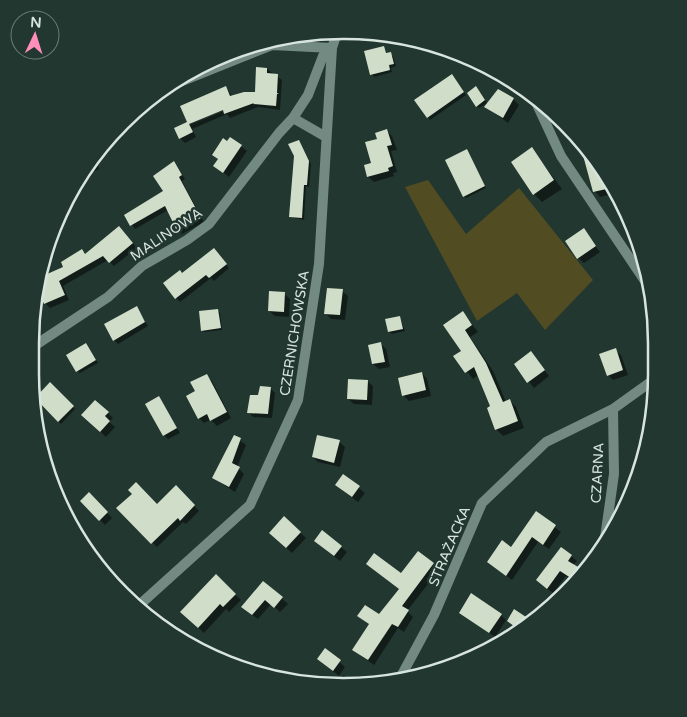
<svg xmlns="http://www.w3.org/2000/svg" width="687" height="717" font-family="'Varela Round',sans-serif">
	<rect width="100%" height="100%" fill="#223730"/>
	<path fill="#524c23" d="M428,180L466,234L519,188L593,280L545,330L517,293L477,321L405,187Z"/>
	<path fill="#0007" fill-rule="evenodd" d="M323,31L324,35H305Z
		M383,47L387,54L393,56L396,66L391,68L392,72L374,77L372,74Z
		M267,69L282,80L280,110L258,107L230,118L227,114L192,129L196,137L185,143L180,138L189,123L226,87L232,96L256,93ZM228,106L229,109L189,125V123Z
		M454,78L466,95L430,120L416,100Z
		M478,90L487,103L479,108L477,106Z
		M513,99L519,105L508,123L486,107Z
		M387,131L392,136L397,150L391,151L397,172L393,173L394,176L374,182L368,177L366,166L372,164L378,140Z
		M231,138L247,151L229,177L215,166L219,160L213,155Z
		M299,141L311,164L309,187L306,186L304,220L290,217Z
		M532,149L562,189L542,202L534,194Z
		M467,151L486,188L466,198L464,196Z
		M95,159L99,169L88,174L87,173Z
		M590,160L616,193L600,197L595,191Z
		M177,167L185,179L182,181L204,222L182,234L168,210L135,229L126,216L164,191Z
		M583,230L600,252L584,263L578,258Z
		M124,233L137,248L114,266L108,260L63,286L69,300L50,308L45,303L37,285Z
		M218,254L229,268L214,281L211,278L180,302L176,298L183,275Z
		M342,291L348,296L345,320L331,319L326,314Z
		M284,294L290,299L289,317L275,316L269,311Z
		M136,308L148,326L118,344L114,340Z
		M218,311L220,313L222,330L204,332L202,330Z
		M463,313L478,332L470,337L493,371L506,402L510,401L516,407L524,428L503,436L496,429L492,407L478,375L473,379L455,356L462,351Z
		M400,317L405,331L392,334L389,332Z
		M381,344L386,349L390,367L379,369L373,364L370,346Z
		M88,347L98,363L80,373L77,371Z
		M615,350L621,355L628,375L613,380L608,375Z
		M531,353L549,376L534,388L515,364Z
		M422,373L427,379L431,396L409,401L404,396Z
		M206,375L212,381L231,418L217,426L211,420L204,423L199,418L197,392Z
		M367,381L373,386L372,405L354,404L348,399Z
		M50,384L75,409L61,424L36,399Z
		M270,388L275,393L272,418L253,417L249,412L260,397Z
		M158,398L180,433L168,439L164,435Z
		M96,401L113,418L109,422L115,427L106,437L83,415Z
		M234,436L246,445L237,467L244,474L235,492L213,478Z
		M339,442L345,447L340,467L318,462L313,457Z
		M344,476L365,493L358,502L342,490Z
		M176,487L199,511L186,524L183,522L157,547L118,508L157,505Z
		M89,494L112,518L105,525L82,501Z
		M536,513L561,532L549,549L538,542L512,580L488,562L512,549Z
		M284,518L306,538L292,553L271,533Z
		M322,532L347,552L340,561L321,546Z
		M418,553L439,570L407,611L413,617L404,632L398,628L374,665L353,650L370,625L359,615L379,616L400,590L373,569L401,575Z
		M571,556L577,561L573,565L584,572L574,581L566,576L553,593L543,586Z
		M216,576L241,600L229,612L226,609L204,633L187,617Z
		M263,582L288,604L280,612L271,604L258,619L248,612Z
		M460,612L501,615L506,620L495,637Z
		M525,618L527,620L519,629L511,623Z
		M325,650L345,667L339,676L318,659Z
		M343,675L358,686L338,683Z"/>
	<path fill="#d0ddc9" d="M384,46L386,53L391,52L394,64L389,65L390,70L370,75L364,51Z
		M256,67L267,68V73L278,74L277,93H279L277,94L276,106L253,104L254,103L224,114L223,110L189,124L193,132L179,139L174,128L187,122L180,106L226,86L230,96L244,92H255Z
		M452,74L464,92L427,118L414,100Z
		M476,86L485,100L476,107L467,93Z
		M498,89L514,98L503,118L484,107Z
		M387,129L392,145L387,146L393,166L388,168L389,171L367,177L364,165L371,163L365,142L377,139L375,133Z
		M230,137L242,145L223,173L213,166L218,159L212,155L223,138L227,141Z
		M299,140L309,161L307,185H304L302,218L289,217L294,156L288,144Z
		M532,147L554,180L533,195L511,162Z
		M581,148L611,188L593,192Z
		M467,149L485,186L463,197L445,160Z
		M174,161L182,175L179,177L201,218L177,231L165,206L130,226L124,215L163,191L153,176Z
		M119,226L133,243L109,263L103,256L59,281L65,295L44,304L36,287L38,278L63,267L61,262L82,249L85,254Z
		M584,228L596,246L577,259L565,241Z
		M214,248L227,264L209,278L206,275L175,299L163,283L180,270L182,273Z
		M327,288L343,289L340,315L324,314Z
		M269,291L285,292L284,312L268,311Z
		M137,306L145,322L113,341L104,324Z
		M218,309L221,328L201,331L199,311Z
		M463,311L472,325L465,330L486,363L503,402L510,399L518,421L495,430L487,408L490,406L474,367L465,373L453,356L461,351L443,325Z
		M400,316L403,329L388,332L385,319Z
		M381,342L385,362L372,364L368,345Z
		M86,343L96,360L76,372L66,355Z
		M616,348L623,370L607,376L599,354Z
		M531,351L545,370L527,383L514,364Z
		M422,372L426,390L402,396L398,378Z
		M207,374L227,412L210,421L207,414L198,419L186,396L195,391L190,382Z
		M348,379L368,380L367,400L347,399Z
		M50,382L74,406L58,422L35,398Z
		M260,386L271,387L268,414L247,413L250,395H258Z
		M159,396L177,428L163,436L145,404Z
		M95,400L109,412L105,416L110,421L100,432L81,415Z
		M234,435L241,438L232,463L240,467L229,487L212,478Z
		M317,435L340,440L334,463L312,457Z
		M343,474L360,486L352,497L335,485Z
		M136,482L157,504L176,485L195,505L180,521L178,518L151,544L116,508L132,494L128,490Z
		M89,492L108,512L99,521L80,501Z
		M536,511L556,525L543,545L532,537L506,576L487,562L502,540L511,547Z
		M284,516L301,532L286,548L269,533Z
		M322,530L342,546L334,556L314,541Z
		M561,547L572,555L568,561L585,571L574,580L560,571L547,589L536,580Z
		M418,551L434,563L402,606L409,610L398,627L392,624L368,660L352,650L369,624L357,616L365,605L379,614L399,589L366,564L374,553L401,573Z
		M216,574L236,594L223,607L220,604L198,628L180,612Z
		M263,581L283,597L274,608L265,600L252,615L241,607Z
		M471,593L502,614L489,633L459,613Z
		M514,609L526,617L518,629L507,621Z
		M325,648L341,660L333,671L317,659Z"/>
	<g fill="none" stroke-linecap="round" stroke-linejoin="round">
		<path stroke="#728a81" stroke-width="10" d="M177,83L272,45L332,48
			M534,98L561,156L645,281
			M293,118L308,95L323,56L332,48
			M31,348L108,297L142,266L187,240L209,224L279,133L293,118L326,137
			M605,538L614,474L613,409
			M136,608L250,505L298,400L319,264L332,48L337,33
			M399,680L434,615L482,503L546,442L613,409L652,381"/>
	</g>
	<g text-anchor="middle" stroke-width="5" stroke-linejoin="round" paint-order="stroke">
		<g font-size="14" fill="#d8e5df" stroke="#223730">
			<text transform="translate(166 234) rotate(-34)" y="5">MALINOWA</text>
			<text transform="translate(294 333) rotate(-81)" y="5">CZERNICHOWSKA</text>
			<text transform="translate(597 473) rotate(-87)" y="5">CZARNA</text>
			<text transform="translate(449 546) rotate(-67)" y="5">STRAŻACKA</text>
		</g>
	</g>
	<path d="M0 0H687V717H0ZM343 39H344A304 304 0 0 1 648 343V374A304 304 0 0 1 344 678H343A304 304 0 0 1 39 374V343A304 304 0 0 1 343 39Z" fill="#223730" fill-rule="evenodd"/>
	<path fill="none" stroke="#d8e5df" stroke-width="2.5" d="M343 39H344A304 304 0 0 1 648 343V374A304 304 0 0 1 344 678H343A304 304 0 0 1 39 374V343A304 304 0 0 1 343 39Z"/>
	<g transform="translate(35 35) rotate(4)"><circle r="24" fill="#223730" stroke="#6b7d76"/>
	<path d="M0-4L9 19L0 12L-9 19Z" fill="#ff8eba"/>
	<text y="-8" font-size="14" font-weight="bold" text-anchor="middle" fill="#d8e5df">N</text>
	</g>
</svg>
